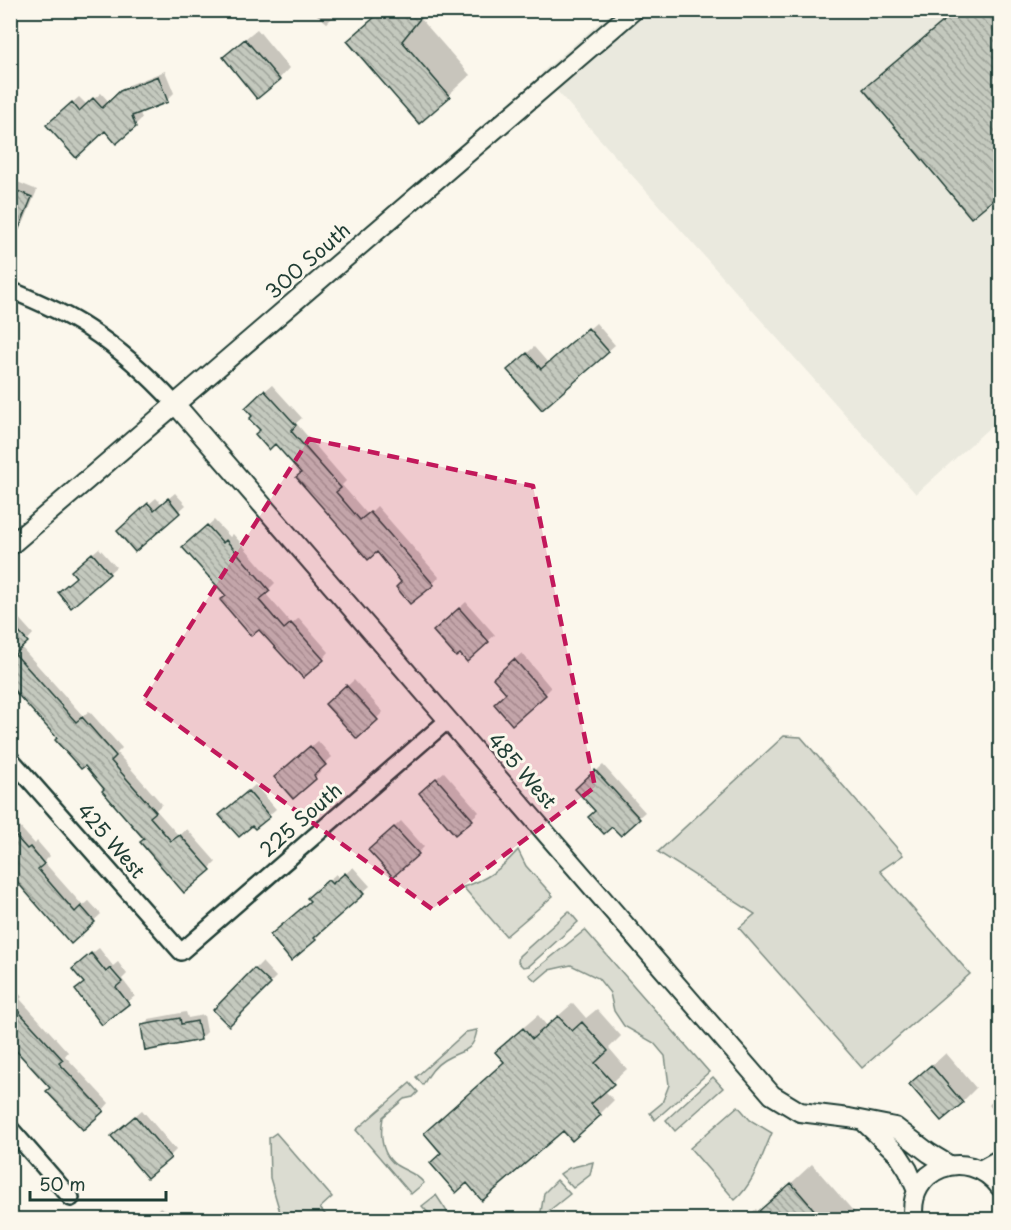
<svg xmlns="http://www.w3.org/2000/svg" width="1011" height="1230" font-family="'Playpen Sans',sans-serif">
	<defs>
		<pattern id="building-back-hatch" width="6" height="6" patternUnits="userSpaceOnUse" patternTransform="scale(1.5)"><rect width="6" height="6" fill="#c4c9be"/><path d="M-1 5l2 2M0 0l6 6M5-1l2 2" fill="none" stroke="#9fa49b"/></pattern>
	</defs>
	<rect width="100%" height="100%" fill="#fbf7ec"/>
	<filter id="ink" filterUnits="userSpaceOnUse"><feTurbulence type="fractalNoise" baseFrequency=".0167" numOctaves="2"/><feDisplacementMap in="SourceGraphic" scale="12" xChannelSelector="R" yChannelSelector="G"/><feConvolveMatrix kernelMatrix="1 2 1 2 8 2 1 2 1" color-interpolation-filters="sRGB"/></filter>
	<g filter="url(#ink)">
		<path fill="#eae9de" d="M613,11H1000V418L916,494L541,73Z"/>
		<path fill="#dbdcd1" stroke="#7d8c82" stroke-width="1.5" d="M784,736L801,737L903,855L880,871L970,974L862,1068L739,928L755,914L658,852Z
			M518,850L526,866L553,896L506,936L463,887C487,880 502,868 518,850Z
			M569,911L578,922L529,966L523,967L518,962L519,956Z
			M585,930L709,1072L655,1120L650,1113L662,1103L669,1085L665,1056L654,1043L624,1026L614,1011L610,993L598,978L571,965L549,970L536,981L529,975Z
			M477,1030C473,1054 462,1049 444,1060C434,1066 428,1075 423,1085L416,1077L466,1032Z
			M713,1077L723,1088L675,1131L666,1120Z
			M410,1083L418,1092L413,1097L404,1099L383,1117C380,1134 381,1154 396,1165C407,1172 416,1173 424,1183L411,1194L356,1130Z
			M738,1106L750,1120L772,1133C762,1155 754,1184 735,1200L690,1148Z
			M276,1133L332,1197L320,1208L329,1219H282L270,1178L269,1138Z
			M593,1162L590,1175L573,1188L560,1174L569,1168Z
			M557,1180L570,1194L540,1218L544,1193Z
			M436,1195L446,1210L450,1219H434L422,1206Z"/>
		<path fill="#0003" d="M311,10H340L327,23Z
			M382,10H429L421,19L470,75L419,122L350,41Z
			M958,10H1000V192L972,216Z
			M257,29L289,68L279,79L235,47Z
			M165,71L174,93L167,100L139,111L142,118L135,125L105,129L55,118L79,97L87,105L101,93L110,103L129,85Z
			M10,179L37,190L24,222L18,229L10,226Z
			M596,323L615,345L543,408L516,363L534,347L549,364Z
			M272,385L302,418L296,423L346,481L342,485L368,515L377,506L439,577L433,584L403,582L377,550L275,442L262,430L254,416L253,401Z
			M175,493L186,505L136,550L126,524L156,498L162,504Z
			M214,520L230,537L233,534L275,583L265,593L292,624L299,618L329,652L323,659L228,595L191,541Z
			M99,548L116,567L109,573L78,576L80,564Z
			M466,602L495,635L488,641L442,624Z
			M15,614L33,634L21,647L83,716L89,711L122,748L117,753L162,804L156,810L179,836L187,829L216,862L209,869L146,838L85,764L10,684V618Z
			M522,653L551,688L545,694L508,693L501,671Z
			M354,680L383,712L376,719L334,698Z
			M318,741L332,757L320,768L322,771L293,797L283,771Z
			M603,765L645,812L638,818L597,811L584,782Z
			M444,772L479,812L455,833L427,786Z
			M255,785L276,809L255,827L228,809Z
			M10,816L35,844L37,841L50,856L44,862L83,906L89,901L101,914L71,942L10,872Z
			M401,821L424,847L418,853L377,843Z
			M353,867L370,886L320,930L322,932L315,939L292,959L316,892L336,874L340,879Z
			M99,948L113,966L118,962L127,974L122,979L135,996L103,1022L85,982L81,962Z
			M262,962L276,977L229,1024L215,1010Z
			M10,983L22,997L20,999L68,1052L65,1056L109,1103L103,1110L52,1088L10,1040Z
			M573,1003L586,1018L597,1009L621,1036L609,1048L627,1069L604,1090L614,1100L600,1114L563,1129L442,1152L505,1061L511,1038L538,1015L547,1026Z
			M186,1012L188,1018L204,1015L207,1032L200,1039L142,1026L149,1019Z
			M946,1053L976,1088L962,1102L912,1084Z
			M1000,1093V1119L989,1105Z
			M142,1110L176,1150L169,1157L120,1129Z
			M812,1164L861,1220H744L756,1209L759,1213Z
			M160,1207L183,1220H149Z"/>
		<path fill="url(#building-back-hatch)" stroke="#1f3d34" stroke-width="1.5" d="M383,10H427L402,41L450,97L419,124L347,41Z
			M957,10H1000V194L971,218L863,89Z
			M245,39L280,80L257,99L223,57Z
			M158,76L168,102L132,116L136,127L116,144L105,131L76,158L46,125L72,102L79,111L93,98L102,108L120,91Z
			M10,188L32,197L11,248H10Z
			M588,328L609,352L542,410L507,370L527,353L541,369Z
			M264,390L296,425L291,431L341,488L336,492L360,520L370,512L434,585L410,604L396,587L401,582L377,552L368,560L296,477L301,473L275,444L269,450L255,434L260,430L249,419L252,416L245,408Z
			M168,498L180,513L135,552L117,531L148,503L154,510Z
			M207,525L223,543L226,540L270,591L259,600L284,629L291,623L324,660L303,678L259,630L251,636L220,600L226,596L182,547Z
			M92,553L110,574L71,608L58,592L76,577L71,571Z
			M459,608L489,642L467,662L460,654L456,657L433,631Z
			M10,623L28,642L15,654L76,722L82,717L116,756L111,761L156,812L150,817L171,841L180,835L211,870L184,893L140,842L144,839L102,791L104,789L85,766L81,769L55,740L57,738L10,686Z
			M514,659L546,695L512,725L494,704L506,693L493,678Z
			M346,685L378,720L357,739L325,704Z
			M310,746L326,765L314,775L316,779L293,799L274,777Z
			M595,770L640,819L621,836L612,827L604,834L588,817L595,811L575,789Z
			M436,778L473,820L455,835L419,793Z
			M248,791L270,817L255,829L252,826L239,837L219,815Z
			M394,827L419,854L393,877L368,850Z
			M10,830L27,849L30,847L44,864L38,869L75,912L81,906L95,922L71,944L10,874Z
			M345,873L364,894L314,938L316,940L291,961L270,935L310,901L307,898L328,880L332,884Z
			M91,953L106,972L110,968L122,982L116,987L129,1004L102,1025L75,990L84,983L72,969Z
			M254,968L271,984L229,1026L213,1010Z
			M10,1002L63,1060L59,1063L104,1111L83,1130L46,1091L50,1088L10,1044Z
			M558,1016L572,1031L582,1022L608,1051L595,1063L614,1084L591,1104L601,1115L572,1141L563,1131L482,1201L467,1183L456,1193L430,1163L441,1153L424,1133L504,1062L495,1052L523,1028L532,1039Z
			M180,1018L181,1024L197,1021L201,1040L145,1051L141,1025Z
			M931,1065L963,1103L941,1121L909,1084Z
			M135,1116L171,1158L147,1178L111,1136Z
			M791,1183L823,1220H767L759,1211Z"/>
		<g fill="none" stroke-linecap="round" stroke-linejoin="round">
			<g stroke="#1f3d34" stroke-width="20">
				<path id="minor" d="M10,290C37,301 65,313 89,329C121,350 149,376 175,404
					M10,758L181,952L448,720
					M10,1128L71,1198"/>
			</g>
			<g stroke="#1f3d34" stroke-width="22">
				<path id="tertiary" d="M175,404L772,1095L800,1112L849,1118L895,1127L929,1153L949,1165
					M10,546L634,10
					M863,1121L897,1153L908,1170L917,1191
					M982,1169L1000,1159
					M914,1220C905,1169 967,1144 1000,1187"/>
			</g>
			<use href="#minor" stroke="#fbf7ec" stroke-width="15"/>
			<use href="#tertiary" stroke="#fbf7ec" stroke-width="18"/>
		</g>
	</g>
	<path fill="#c2185b" fill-opacity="0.2" stroke="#c2185b" stroke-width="4.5" stroke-dasharray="12 8" stroke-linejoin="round" d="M309,439L533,486L595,787L432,909L143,700Z"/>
	<g text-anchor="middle" stroke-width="6" stroke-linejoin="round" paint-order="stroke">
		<g font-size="20" fill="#1f3d34" stroke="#fbf7ec">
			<text transform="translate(308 261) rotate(-41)" y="7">300 South</text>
			<text transform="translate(522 771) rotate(49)" y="7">485 West</text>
			<text transform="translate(301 820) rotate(-41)" y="7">225 South</text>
			<text transform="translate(111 841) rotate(49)" y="7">425 West</text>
		</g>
	</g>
	<rect width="1011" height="1230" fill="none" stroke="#fbf7ec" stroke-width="36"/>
	<rect x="18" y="18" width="975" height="1194" fill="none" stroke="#1f3d34" stroke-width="2" filter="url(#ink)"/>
	<path d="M30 1191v9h136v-9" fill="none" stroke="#1f3d34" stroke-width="3"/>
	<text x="39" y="1191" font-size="18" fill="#1f3d34" stroke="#fbf7ec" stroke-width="4.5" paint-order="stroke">50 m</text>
</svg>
